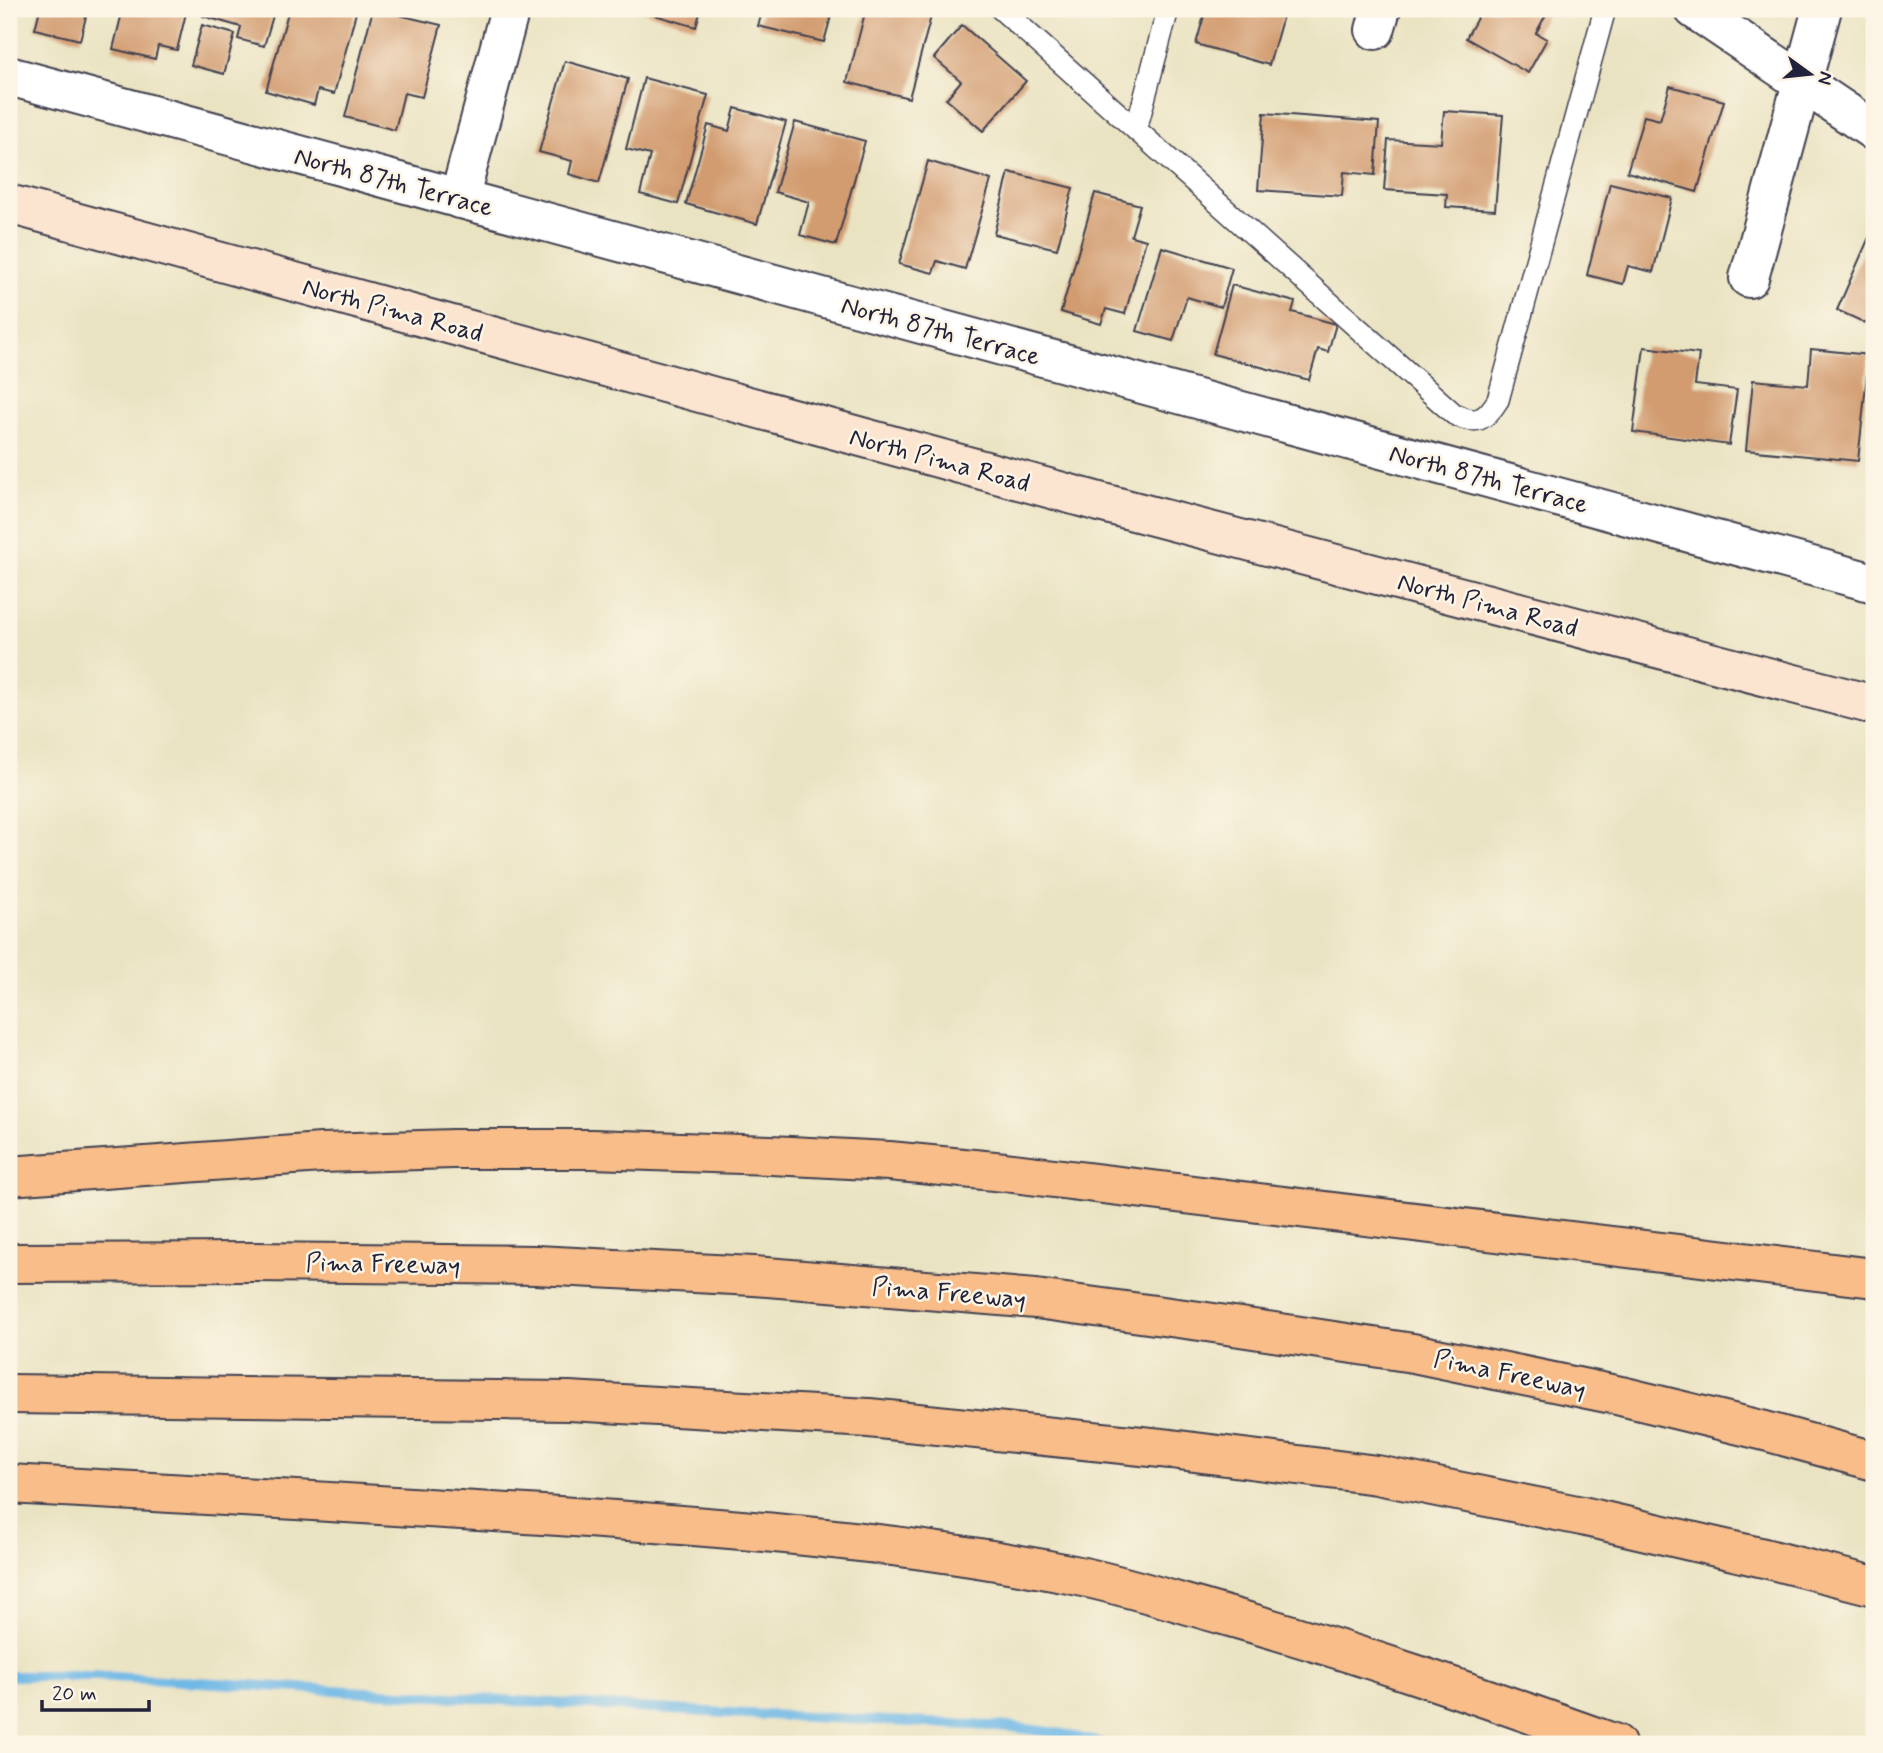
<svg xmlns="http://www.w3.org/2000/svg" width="1883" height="1753" font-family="Mynerve,sans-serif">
	<rect width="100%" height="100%" fill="#fcf5e5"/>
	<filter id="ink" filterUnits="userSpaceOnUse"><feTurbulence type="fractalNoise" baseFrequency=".0143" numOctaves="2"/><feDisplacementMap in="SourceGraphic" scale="14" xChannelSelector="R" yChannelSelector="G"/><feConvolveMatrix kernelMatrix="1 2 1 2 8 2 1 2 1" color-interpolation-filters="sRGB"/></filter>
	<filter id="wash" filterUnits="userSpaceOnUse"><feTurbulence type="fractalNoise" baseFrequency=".00686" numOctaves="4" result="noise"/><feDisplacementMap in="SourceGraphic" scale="28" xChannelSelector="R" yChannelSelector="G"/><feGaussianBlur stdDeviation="1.57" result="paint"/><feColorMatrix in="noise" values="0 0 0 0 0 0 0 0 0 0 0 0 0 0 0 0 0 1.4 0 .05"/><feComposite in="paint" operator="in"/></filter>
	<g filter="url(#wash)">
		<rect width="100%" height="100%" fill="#eae3c2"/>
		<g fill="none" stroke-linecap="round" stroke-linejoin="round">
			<path stroke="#6eb8e6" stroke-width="10" d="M9,1676H96L707,1712L1012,1727L1063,1734L1105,1744"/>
		</g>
		<g id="blocks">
			<path fill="#d29b6f" d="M40,9H88L80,40L35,29Z
				M123,9H187L177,50L158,46L155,59L113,49Z
				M205,9H275L264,46L238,39L241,27L203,16Z
				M289,9H357L334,94L318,90L314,105L266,91Z
				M373,9L441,25L422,97L404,93L395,130L345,117Z
				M634,9H701L696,27Z
				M763,9H833L824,42L758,26Z
				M866,9H933L909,98L847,82Z
				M1206,9H1285L1269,65L1196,44Z
				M1482,9H1549L1536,33L1547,39L1528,73L1466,38Z
				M202,25L235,34L224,74L191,65Z
				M962,25L1026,81L983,131L946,99L961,81L934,58Z
				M565,61L628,79L599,183L569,174L572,161L539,152Z
				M644,78L708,95L678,204L640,194L650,155L626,149Z
				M1670,86L1724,101L1697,192L1627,172L1644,116L1660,120Z
				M735,108L786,122L757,224L686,204L708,125L729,131Z
				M1444,111L1503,115L1495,210L1446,207L1447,194L1384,190L1388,140L1441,143Z
				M1264,113L1379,122L1375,175L1344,172L1342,196L1258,190Z
				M795,122L865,141L836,245L800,235L809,202L775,192Z
				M928,161L991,180L965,269L937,261L933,273L899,264Z
				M1009,172L1073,188L1057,249L994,234Z
				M1610,183L1672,198L1653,272L1628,266L1623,284L1587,275Z
				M1095,193L1140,205L1131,236L1146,240L1125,314L1106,309L1101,324L1061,312Z
				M1874,226V327L1837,310Z
				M1162,247L1232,268L1221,307L1187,297L1173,341L1137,331Z
				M1232,285L1295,302L1292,312L1336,324L1328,352L1318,349L1309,380L1213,354Z
				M1644,347L1699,354L1695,385L1737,390L1729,445L1633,432Z
				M1811,349L1869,355L1858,461L1746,450L1753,380L1808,385Z"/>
		</g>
	</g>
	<g filter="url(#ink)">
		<use href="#blocks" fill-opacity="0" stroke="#403f4f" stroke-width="2"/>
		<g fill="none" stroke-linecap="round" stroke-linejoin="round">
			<g stroke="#403f4f" stroke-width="24">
				<path id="service" d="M1001,9L1454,414C1476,425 1485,421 1498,400L1605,9
					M1136,130L1168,9"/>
			</g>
			<g stroke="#403f4f" stroke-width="42">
				<path id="minor" d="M1694,9L1874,131
					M1375,30L1381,9
					M9,76L1874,583
					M459,199L510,9
					M1749,278L1822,9"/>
			</g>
			<g stroke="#403f4f" stroke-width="42">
				<path id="secondary" d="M9,204L1103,503L1874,705"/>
			</g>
			<g stroke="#403f4f" stroke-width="42">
				<path id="motorway" d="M9,1176L321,1153L453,1149H592L771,1155L889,1161L1005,1172L1874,1278
					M9,1263L253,1262L536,1265L754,1276L1036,1299L1200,1321L1413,1353L1621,1396L1765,1431L1874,1461
					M9,1394L569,1401L869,1418L1171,1449L1377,1475L1582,1516L1764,1558L1874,1586
					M9,1484C192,1494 376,1504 559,1516C732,1528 904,1541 1074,1575C1119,1584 1164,1598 1209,1611C1347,1649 1481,1696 1616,1744"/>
			</g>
			<use href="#service" stroke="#fff" stroke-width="21"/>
			<use href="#minor" stroke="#fff" stroke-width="38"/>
			<use href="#secondary" stroke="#fce5d0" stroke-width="38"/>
			<use href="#motorway" stroke="#f8bd89" stroke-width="38"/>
		</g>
	</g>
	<g text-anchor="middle" stroke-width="5" stroke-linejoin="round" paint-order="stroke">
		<g font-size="26" fill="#22223b" stroke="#fcf5e5">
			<text transform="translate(394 181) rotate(15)" y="9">North 87th Terrace</text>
			<text transform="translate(393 309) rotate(15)" y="9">North Pima Road</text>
			<text transform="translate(941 330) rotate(15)" y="9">North 87th Terrace</text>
			<text transform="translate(940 459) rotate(15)" y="9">North Pima Road</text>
			<text transform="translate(1489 478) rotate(15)" y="9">North 87th Terrace</text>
			<text transform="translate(1488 604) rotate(15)" y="9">North Pima Road</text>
			<text transform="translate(383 1263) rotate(1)" y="9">Pima Freeway</text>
			<text transform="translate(949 1292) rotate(5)" y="9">Pima Freeway</text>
			<text transform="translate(1510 1373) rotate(12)" y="9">Pima Freeway</text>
		</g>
	</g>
	<rect width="1883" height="1753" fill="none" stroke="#fcf5e5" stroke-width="35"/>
	<g transform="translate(1810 74) rotate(105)" stroke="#fcf5e5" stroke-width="5" paint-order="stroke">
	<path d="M0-5L12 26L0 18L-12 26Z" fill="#22223b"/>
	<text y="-10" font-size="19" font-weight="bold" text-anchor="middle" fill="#22223b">N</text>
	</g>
	<path d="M42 1700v10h107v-10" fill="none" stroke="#22223b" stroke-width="3.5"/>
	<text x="52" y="1700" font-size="21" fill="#22223b" stroke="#fcf5e5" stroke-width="5" paint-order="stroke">20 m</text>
</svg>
